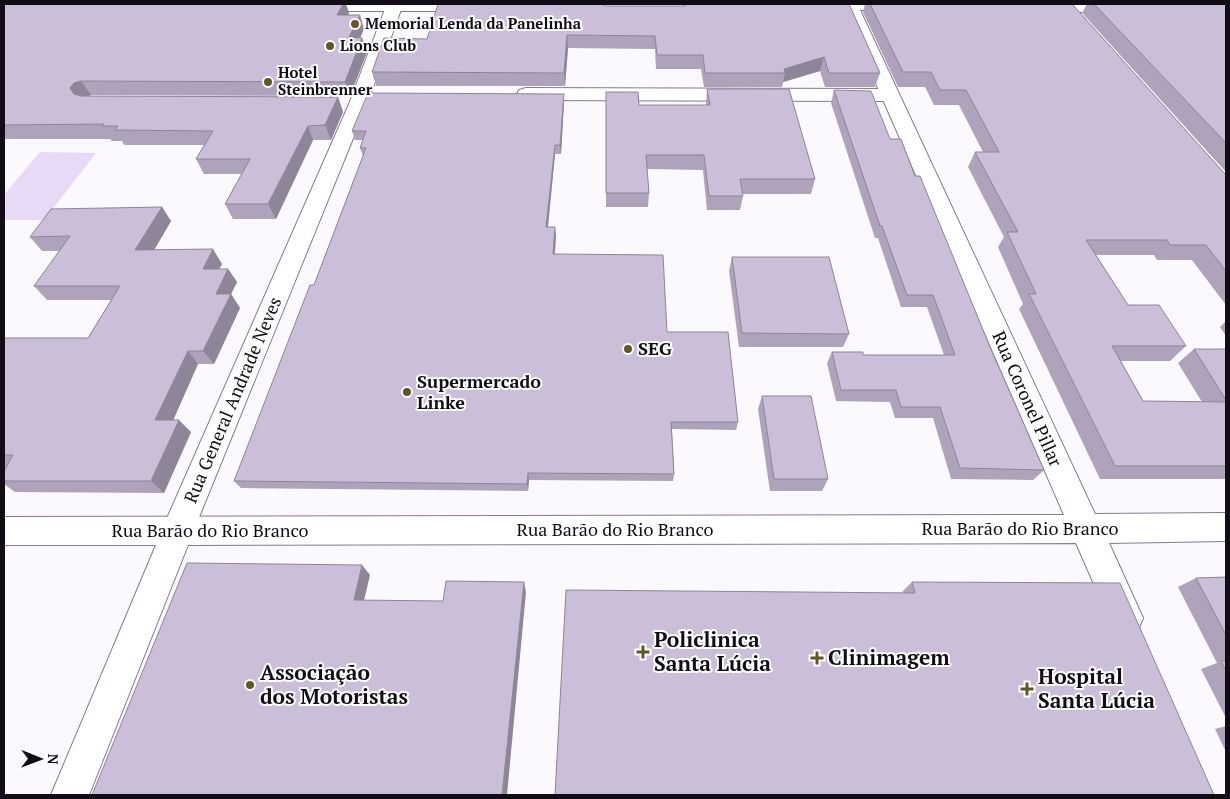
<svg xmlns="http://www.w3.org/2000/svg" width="1230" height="799" font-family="'PT Serif',serif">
	<rect width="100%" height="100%" fill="#fbf8fe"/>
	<path fill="#e8daf6" d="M40,152L96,153L44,220H4V195Z"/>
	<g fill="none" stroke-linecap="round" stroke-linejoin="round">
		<g stroke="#867a93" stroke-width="2">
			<path id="street" d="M387,4H403L367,104L193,532L188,542L177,547L166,542L161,532L349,104Z
				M526,88L890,89L897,91L899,95L897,99L890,101L526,100L519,98L517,94L519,90Z"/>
		</g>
		<g stroke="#867a93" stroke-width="2">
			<path id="secondary" d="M304,4H481L483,6L481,9L475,11H310L304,9L302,6Z
				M561,4H729L730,5L728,8L722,10H568L562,8Z
				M806,4L910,5L908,8L902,10H860L1095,514L1226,513V541L1109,543L1143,618L1138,630L1126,635L1114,630L1076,543L188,545L89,795H51L156,545H4V517L1064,515L844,10L807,8Z
				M1032,4H1128L1130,7L1128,10L1122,12H1038L1032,10L1030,7Z"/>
		</g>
		<use href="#street" fill="#fff" fill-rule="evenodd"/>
		<use href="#secondary" fill="#fff" fill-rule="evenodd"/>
	</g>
	<path fill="#afa3bb" d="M4,4L349,13L348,15L364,29L360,38H362L367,52L350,96L91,95L87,96L338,97L343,112L331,140H313L276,219H233L225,204L242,174H204L196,159L204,145H124L122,141H112L110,139H4Z
		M604,4V6H684V4H849L880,73L875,87H825L820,71L783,82L782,87H704L701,69H656L655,49L568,48L565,86H376L372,72L427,39Z
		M865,4H1072L1226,175V305L1192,260H1157L1154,255H1096L1128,305L1186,346L1170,361H1121L1143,401L1202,402L1178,363L1194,349H1226V479H1100L1019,309L1023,304L998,247L1004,237L968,167L975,152H983L959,105H934L925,87H898L863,12Z
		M1087,4H1226V172L1082,13Z
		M707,89L815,179L811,194H742L743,196L740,210H707L703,170L647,169L649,193L648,207H606V92L639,105H706Z
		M834,90L890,139L915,176L1044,470L1033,480L951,479L933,418H895L890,402L836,401L827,363L832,352L863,355H944L927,307H901L878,238H875L831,103Z
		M564,102L561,154H555L548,227L556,235L555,254L667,332L738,422L736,430L672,429L674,474L673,481L529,480L528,491L241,488L234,481L314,285L363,156L360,148L363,140H355L352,131Z
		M162,207L171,221L154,250L222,264L219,269H228L237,282L231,294L240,308L214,364H198L173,420L191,432L164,493L15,492L4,484V471L6,467H4V338H88L111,300H47L34,286L60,251H42L30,237Z
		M732,257L849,334L843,347H739L729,271Z
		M1226,321V336L1220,327Z
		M762,396L828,479L822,491H770L758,409Z
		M1226,577V718L1201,669L1217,663L1178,587L1196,578Z
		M912,582L1214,795L902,592Z
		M1226,726V752L1215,729Z"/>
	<path fill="#8e8598" d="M343,4H346L349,13L341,29L337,15Z
		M360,15L364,29L354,52L349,37Z
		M567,35L568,48L565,86L564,73Z
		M362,38L367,52L350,96L345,82Z
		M824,57L820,71L783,82L785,73L784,69Z
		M81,81L91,95L83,97L74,94L70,88L74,83Z
		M564,94V102L561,154L560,145Z
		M338,97L343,112L331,140L325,125Z
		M308,126L313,140L276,219L268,204Z
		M555,145V154L547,235L546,227Z
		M162,207L171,221L146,264L135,250Z
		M555,227L556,235L554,263L553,254Z
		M213,249L222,264L212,282L203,269Z
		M228,269L237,282L231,294L240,308L214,364L203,351L216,294Z
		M188,351L198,364L168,432L155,420Z
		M179,420L191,432L164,493L151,481Z
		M528,473L529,480L528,491L527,484Z
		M362,565L370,575L362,609L354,600Z
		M524,582L526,592L507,795H502Z"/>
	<path fill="#cbbed9" stroke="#8e8598" d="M4,4H343L337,15H360L349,37L362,38L345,82L81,81L74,83L70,88L74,94L81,96L338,97L325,125L308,126L268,204H225L250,159H196L213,131L115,130L118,126H102L104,124L4,125Z
		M438,4H604V6H685V4H849L880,73H829L824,57L784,69L785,73H705L703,55H657L655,36L567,35L564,73L372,72L384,38L427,39Z
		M870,4H1072L1226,175V271L1206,245H1170L1167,240H1086L1128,305H1159L1186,346H1112L1143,401L1226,402V466H1115L1029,294H1036L1007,232H1018L975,152H999L966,90H940L931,72H903Z
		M1094,4H1226V143Z
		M707,89H789L815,179H740L743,196H709L704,155H646L649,193H606V92H638L639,105H710Z
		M834,90L871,91L890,139H901L915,176H920L990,347L1044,470L960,468L940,407H901L896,390H841L832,352H863V355H955L933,295H907L882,226H880Z
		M368,93L564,94L560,145H555L546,227H555L553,254L663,255L667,332H728L738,422H671L674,474L528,473L527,484L234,481L310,285H314L366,148H360L366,131H352Z
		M162,207L135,250L213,249L203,269H228L216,294H231L203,351H188L155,420H179L151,481H4V471L13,455H4V338H88L120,286H34L70,236L30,237L51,209Z
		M732,257H829L849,334L742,333Z
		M1194,349H1226V400Z
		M762,396H811L828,479H774Z
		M187,563L362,565L354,600L443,601L446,581L524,582L502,795H92Z
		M1226,577V635L1196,578Z
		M912,582L1120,583L1214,795H555L566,590L915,593Z
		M1221,661H1226V671Z"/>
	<g fill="#625724" stroke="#fff" stroke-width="2">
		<circle cx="355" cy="24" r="5"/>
		<circle cx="330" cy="46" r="5"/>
		<circle cx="268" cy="82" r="5"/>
		<circle cx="628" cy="349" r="5"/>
		<circle cx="407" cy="392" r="5"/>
		<path d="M640.5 644.5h5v5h5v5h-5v5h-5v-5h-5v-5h5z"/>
		<path d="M814.5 650.5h5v5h5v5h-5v5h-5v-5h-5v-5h5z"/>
		<circle cx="250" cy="685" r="5"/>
		<path d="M1024.5 681.5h5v5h5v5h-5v5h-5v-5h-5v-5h5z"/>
	</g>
	<g text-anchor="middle" stroke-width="4" stroke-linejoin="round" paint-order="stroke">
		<g font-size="15" font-weight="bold" fill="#110c15" stroke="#fff" text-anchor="start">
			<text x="365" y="29">Memorial Lenda da Panelinha</text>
			<text x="340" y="51">Lions Club</text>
			<text x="278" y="78">Hotel<tspan x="278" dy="17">Steinbrenner</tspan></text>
		</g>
		<g font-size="18" font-weight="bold" fill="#110c15" stroke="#fff" text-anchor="start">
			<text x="638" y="355">SEG</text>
			<text x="417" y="388">Supermercado<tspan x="417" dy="21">Linke</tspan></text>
		</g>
		<g font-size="18" fill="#110c15" stroke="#fff">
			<text transform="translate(1027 399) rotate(66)" y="6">Rua Coronel Pillar</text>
			<text transform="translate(233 400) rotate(-67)" y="6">Rua General Andrade Neves</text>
			<text x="1020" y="535">Rua Barão do Rio Branco</text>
			<text x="615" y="536">Rua Barão do Rio Branco</text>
			<text x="210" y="537">Rua Barão do Rio Branco</text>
		</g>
		<g font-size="21" font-weight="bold" fill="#110c15" stroke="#fff" text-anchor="start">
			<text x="654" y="647">Policlinica<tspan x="654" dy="24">Santa Lúcia</tspan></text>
			<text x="828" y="665">Clinimagem</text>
			<text x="260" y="680">Associação<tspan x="260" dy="24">dos Motoristas</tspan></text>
			<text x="1038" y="684">Hospital<tspan x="1038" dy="24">Santa Lúcia</tspan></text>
		</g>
	</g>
	<rect width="1230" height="799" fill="none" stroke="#110c15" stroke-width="10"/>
	<g transform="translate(40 759) rotate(91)" stroke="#ffffff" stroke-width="4" paint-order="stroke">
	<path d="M0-4L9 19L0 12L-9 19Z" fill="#110c15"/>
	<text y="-8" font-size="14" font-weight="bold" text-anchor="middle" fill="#110c15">N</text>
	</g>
</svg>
